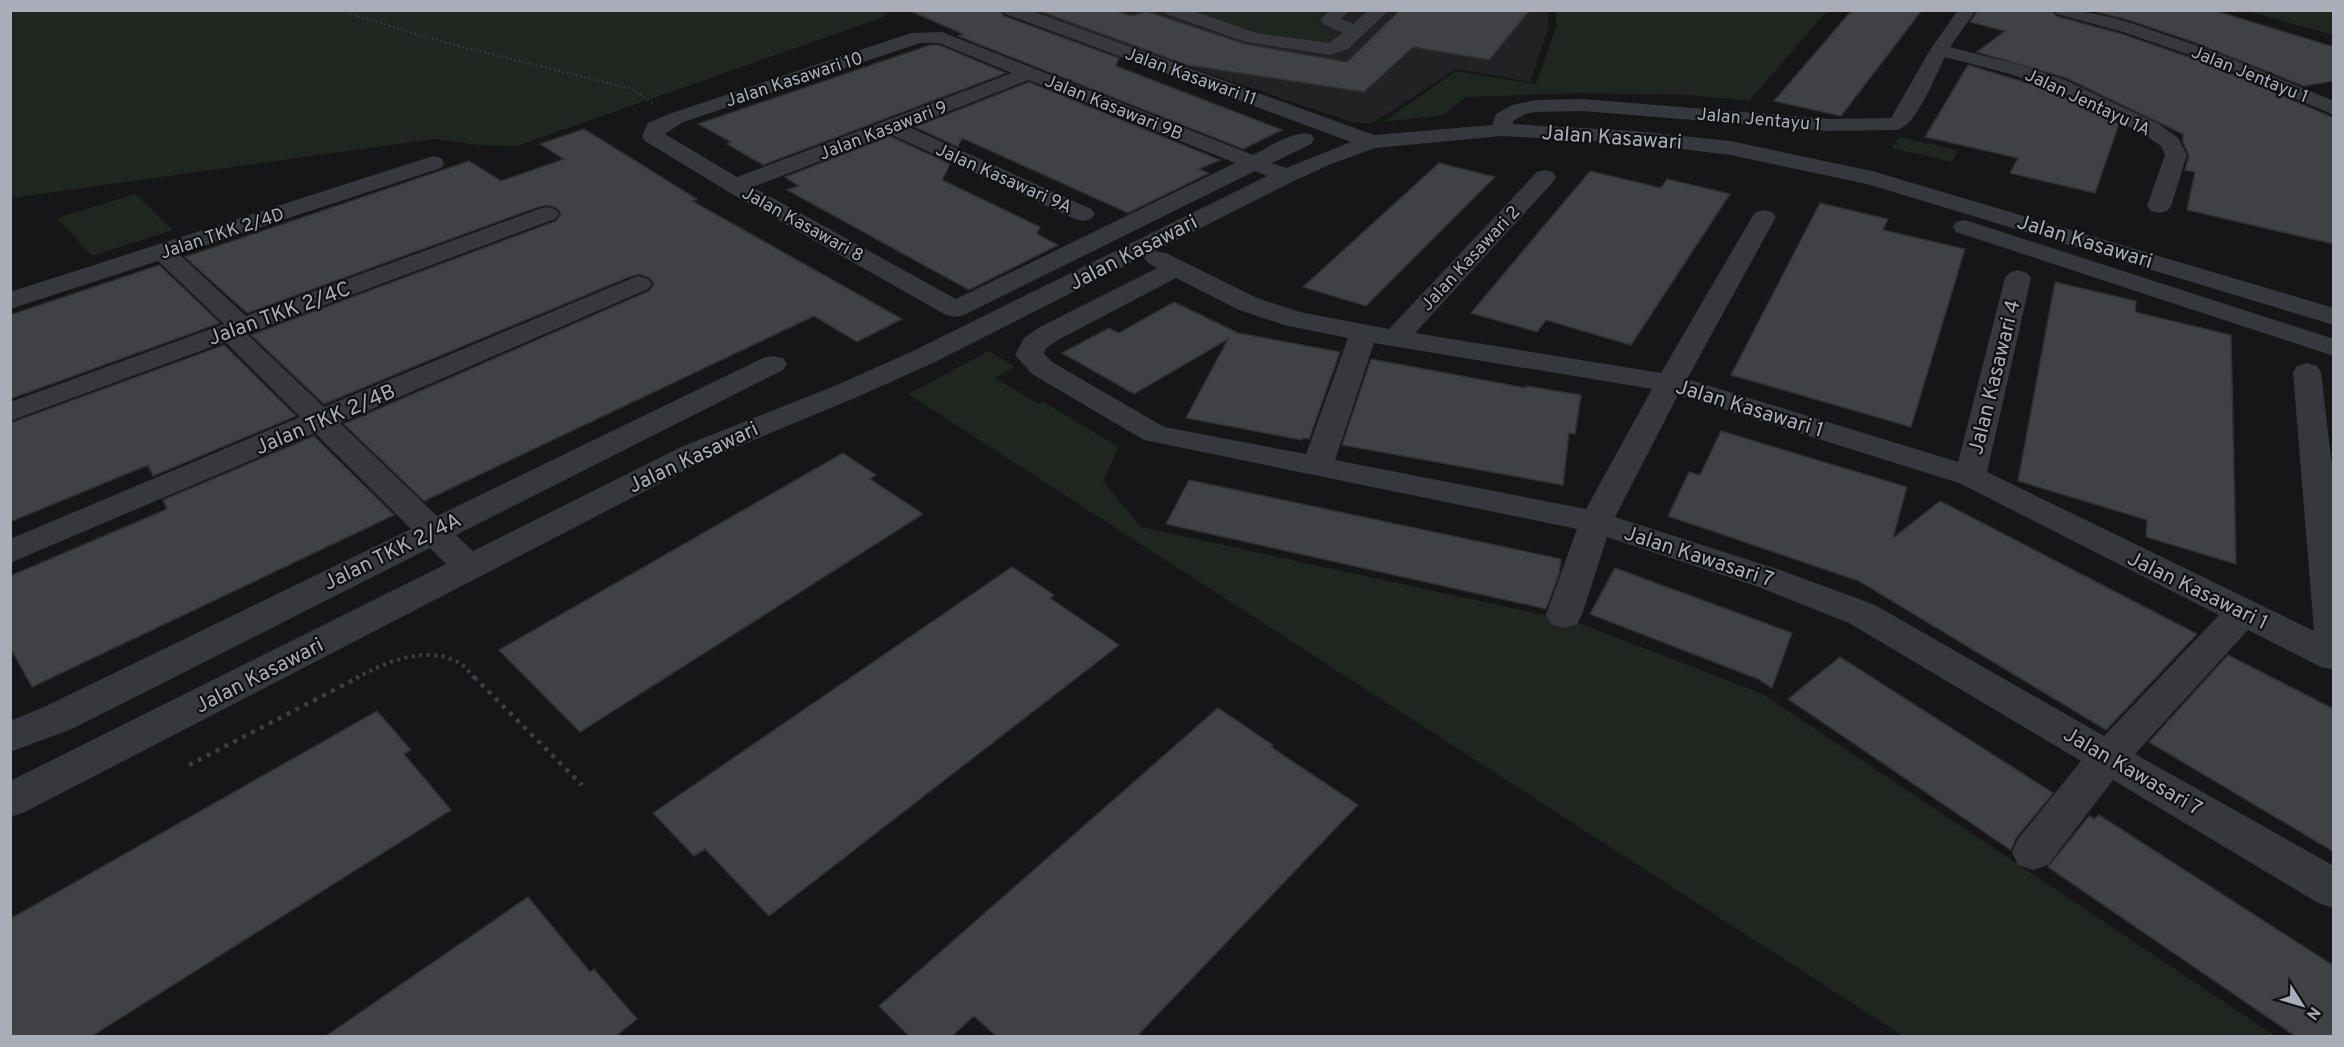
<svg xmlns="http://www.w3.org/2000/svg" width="2344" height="1047" font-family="Overpass,sans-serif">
	<rect width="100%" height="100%" fill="#161618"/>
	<path fill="#222225" d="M1547,10L1549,26L1530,82L1456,69L1371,124L1351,122L1025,11Z"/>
	<path fill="#1e261f" d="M10,11L11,10L890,11L881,18L517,146L479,145L434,139L11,198Z
		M1187,11H1329L1313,23L1318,29L1333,36L1327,44L1258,34Z
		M1555,11V10L1827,11L1749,101L1689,95L1579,93L1466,97L1443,115L1383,122L1456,71L1536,84L1557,25Z
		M2246,11H2333V35Z
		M1899,137L1958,150L1952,162L1892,148Z
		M135,194L173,230L92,256L57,218Z
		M989,351L1015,367L995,378L1039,404L1044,402L1119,447L1103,481L1141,527L1576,622L1763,694L2275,1036H1903L908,394Z"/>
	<path fill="#404145" stroke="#303034" stroke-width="1.5" d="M908,10H1000L1004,16L1119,58L1116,66L1282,130L1243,149L958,36L963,34Z
		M1037,10H1114L1131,16L1146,11L1245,44L1347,62L1400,10H1530L1489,60L1413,47L1364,92L1187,65Z
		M1852,10H1922L1841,116L1774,101Z
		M1978,10H2052L2056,16L2122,34L2206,63L2334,118V244L2187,210L2195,172L2185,170L2189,156L2183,142V134L2066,78L1977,52L2005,31L1970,22Z
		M2089,10H2213L2334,47V81L2304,86L2188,40L2125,19Z
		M930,45H939L1006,73L763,165L727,144L731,142L698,124Z
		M1968,65L2050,90L2119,124L2095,193L2010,173L2018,158L1925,137Z
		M1029,82L1220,160L1199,169L1209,173L1128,213L962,138L958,147L915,127Z
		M584,129L697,199L692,201L902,319L857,342L814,316L424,501L344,424L649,291L654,284L650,278L640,274L629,277L324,404L251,335L556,221L561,214L557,208L548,205L538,207L247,313L185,257L469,161L501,181L564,159L540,144Z
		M890,136L950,164L942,180L1040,227L1037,234L1058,245L969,290L787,190L799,186L785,177Z
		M1439,163L1495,177L1366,306L1303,287Z
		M1590,171L1661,188L1667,179L1730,194L1631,345L1546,320L1537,332L1471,313Z
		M1820,203L1888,219L1883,230L1965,249L1911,427L1731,375Z
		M159,265L220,323L10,399V315Z
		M2055,282L2136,301L2135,312L2231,335L2236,564L2146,537L2147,520L2018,481Z
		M1174,302L1238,333L1340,352L1309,439L1303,438L1302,440L1186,418L1228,339L1134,394L1062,353L1109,328L1119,333Z
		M224,345L296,416L153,476L148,465L10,522V423Z
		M1371,359L1526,388V386L1581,395L1575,434L1569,433L1563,485L1342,445Z
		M1721,431L1907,487L1893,538L1940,501L2197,634L2106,730L1859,581L1668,516L1689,472L1700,475Z
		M314,436L394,515L32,687L10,647V576L167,509L163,500Z
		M843,453L876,475L870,479L923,514L580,732L499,650Z
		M1189,480L1561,559L1559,574L1546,609L1166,524Z
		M1012,567L1054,595L1050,598L1119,645L769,916L705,849L694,856L653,813Z
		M1615,568L1792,633L1772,688L1758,679L1590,614Z
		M2228,655L2334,709V852L2149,742Z
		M1840,657L2053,793L2016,838L2011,850L1788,699Z
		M1218,708L1273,745L1271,747L1358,805L1137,1036H996L974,1016L952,1036H909L879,1006Z
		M377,711L411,750L404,754L451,810L92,1036H10V919Z
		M2099,815L2334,966V1036H2295L2048,867L2089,816L2094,819Z
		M528,897L590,972L594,969L637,1019L616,1036H326Z"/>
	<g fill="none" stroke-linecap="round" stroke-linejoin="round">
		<path stroke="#3d3f44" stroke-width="2" stroke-dasharray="1.5 3" stroke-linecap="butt" d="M337,10L447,43L632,89L653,103"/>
		<path stroke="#3d3f44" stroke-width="4" stroke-dasharray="3 4.5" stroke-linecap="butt" d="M356,678C387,662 424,645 458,662C465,666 470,673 475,678"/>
		<path stroke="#3d3f44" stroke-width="4.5" stroke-dasharray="4 6" stroke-linecap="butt" d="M474,677L582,785
			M189,765L359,677"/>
		<path fill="#37383d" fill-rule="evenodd" d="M1002,10H1029L1374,135L1492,125L1496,114L1512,105L1535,100L1582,99L1828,119L1891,118L1930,50L1958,10H1976L1950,47L2024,66L2065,80L2159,124L2178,138L2187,155L2171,206L2167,211L2159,213L2151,211L2147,206L2165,155L2161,146L2143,134L2051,88L2010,74L1945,57C1935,76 1917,125 1897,130L1828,131L1582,111L1535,112L1525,114L1513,121V124L1634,131L1730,141L1872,171L2334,308V325L1867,184L1730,155L1634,143L1502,136L1375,148L1331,164L1294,181L1155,251L1166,253L1257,298L1300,312L1389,329L1537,172L1545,170L1553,172L1556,177L1553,182L1415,333L1661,373L1752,217L1756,212L1764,210L1772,212L1776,217L1687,379L1958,462L2005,278L2009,273L2018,270L2027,273L2031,278L1987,472L2314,631L2293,372L2297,366L2307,363L2317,366L2321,372L2334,483V670L2321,667L2248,630L2135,754L2334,866V908L2318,903L2113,780L2048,865L2033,870L2018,865L2012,852L2018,839L2081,761L1849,623L1756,586L1607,537L1582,615L1577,624L1564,628L1551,624L1546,615L1577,529L1144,440L1032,374L1015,355L1024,338L1038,328L1157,268L1148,263L1144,258L1146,255L933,363L857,397L703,461L25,812L10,817V781L446,564L430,548L72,729L10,752V721L44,707L411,529L315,433L10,563V539L300,417L225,342L10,421V402L224,324L158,261L10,309V292L433,156L441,158L444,163L441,168L179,254L246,316L539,209L547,207L555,209L559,214L555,219L247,334L324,407L630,279L639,276L648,279L652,284L648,289L340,423L437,516L763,358L773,356L783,358L787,364L783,370L456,535L473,551L681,447L837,385L913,351L1267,176L1255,171L964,315L955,317L946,315L727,191L645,141L642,136L648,123L669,114L911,33L942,32L1253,155C1270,147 1292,130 1311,134L1314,139L1311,144L1272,163L1286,168L1351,142L1005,14ZM920,43H939L1012,73L737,177L665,134L683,122ZM1029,80L1235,163L956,299L753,187L890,134L1075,219L1083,221L1091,219L1095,214L1091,209L909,127ZM1176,278L1239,310L1284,325L1348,338L1306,454L1164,427L1052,362L1044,354L1046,348L1058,340ZM1374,343L1652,389L1586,509L1335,460ZM1678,395L1959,483L2219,615L2104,736L1875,605L1780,570L1615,517Z
			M1163,10H1191L1256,33L1329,43L1343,33L1323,24L1320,20L1330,10H1350L1341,19L1353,24L1369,10H1389L1348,49L1330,55L1246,42L1166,14Z
			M2054,10C2096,10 2127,21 2166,35C2223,54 2278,78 2334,101V115L2207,61L2123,32L2057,14Z
			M1965,220L2334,339V356L1956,232L1953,227L1956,222Z"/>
	</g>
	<g text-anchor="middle" stroke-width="4.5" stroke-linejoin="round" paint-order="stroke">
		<g font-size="18" fill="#a8adb8" stroke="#111113">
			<text transform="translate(2250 74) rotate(22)" y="6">Jalan Jentayu 1</text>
			<text transform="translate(1191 76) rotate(20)" y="6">Jalan Kasawari 11</text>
			<text transform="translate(794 79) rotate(-18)" y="6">Jalan Kasawari 10</text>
			<text transform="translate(2088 102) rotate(25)" y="6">Jalan Jentayu 1A</text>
			<text transform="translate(1114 107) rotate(22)" y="6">Jalan Kasawari 9B</text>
			<text transform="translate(1759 119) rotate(5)" y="6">Jalan Jentayu 1</text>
			<text transform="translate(883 130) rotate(-21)" y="6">Jalan Kasawari 9</text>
			<text transform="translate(1004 178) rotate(24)" y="6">Jalan Kasawari 9A</text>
			<text transform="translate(803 224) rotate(29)" y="6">Jalan Kasawari 8</text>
			<text transform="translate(222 233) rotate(-18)" y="6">Jalan TKK 2/4D</text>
			<text transform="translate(1470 258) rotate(-47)" y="6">Jalan Kasawari 2</text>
		</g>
		<g font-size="21" fill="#a8adb8" stroke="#111113">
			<text transform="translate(1612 137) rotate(4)" y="7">Jalan Kasawari</text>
			<text transform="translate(2085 241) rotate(17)" y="7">Jalan Kasawari</text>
			<text transform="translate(1133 252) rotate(-27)" y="7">Jalan Kasawari</text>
			<text transform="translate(279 313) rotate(-20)" y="7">Jalan TKK 2/4C</text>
			<text transform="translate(1994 377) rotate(-76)" y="7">Jalan Kasawari 4</text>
			<text transform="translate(1750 408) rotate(17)" y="7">Jalan Kasawari 1</text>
			<text transform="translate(325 419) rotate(-23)" y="7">Jalan TKK 2/4B</text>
			<text transform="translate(693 457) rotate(-25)" y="7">Jalan Kasawari</text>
			<text transform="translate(392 551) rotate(-26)" y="7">Jalan TKK 2/4A</text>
			<text transform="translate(1699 556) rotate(18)" y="7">Jalan Kawasari 7</text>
			<text transform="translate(2198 590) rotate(26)" y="7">Jalan Kasawari 1</text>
			<text transform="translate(259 675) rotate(-27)" y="7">Jalan Kasawari</text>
			<text transform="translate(2133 771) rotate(30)" y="7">Jalan Kawasari 7</text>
		</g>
	</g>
	<rect width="2344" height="1047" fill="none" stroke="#a8adb8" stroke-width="24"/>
	<g transform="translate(2302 1005) rotate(127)" stroke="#111113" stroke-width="4.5" paint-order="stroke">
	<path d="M0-4.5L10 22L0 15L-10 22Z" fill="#a8adb8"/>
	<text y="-9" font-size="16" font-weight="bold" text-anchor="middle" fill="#a8adb8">N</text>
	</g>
</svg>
